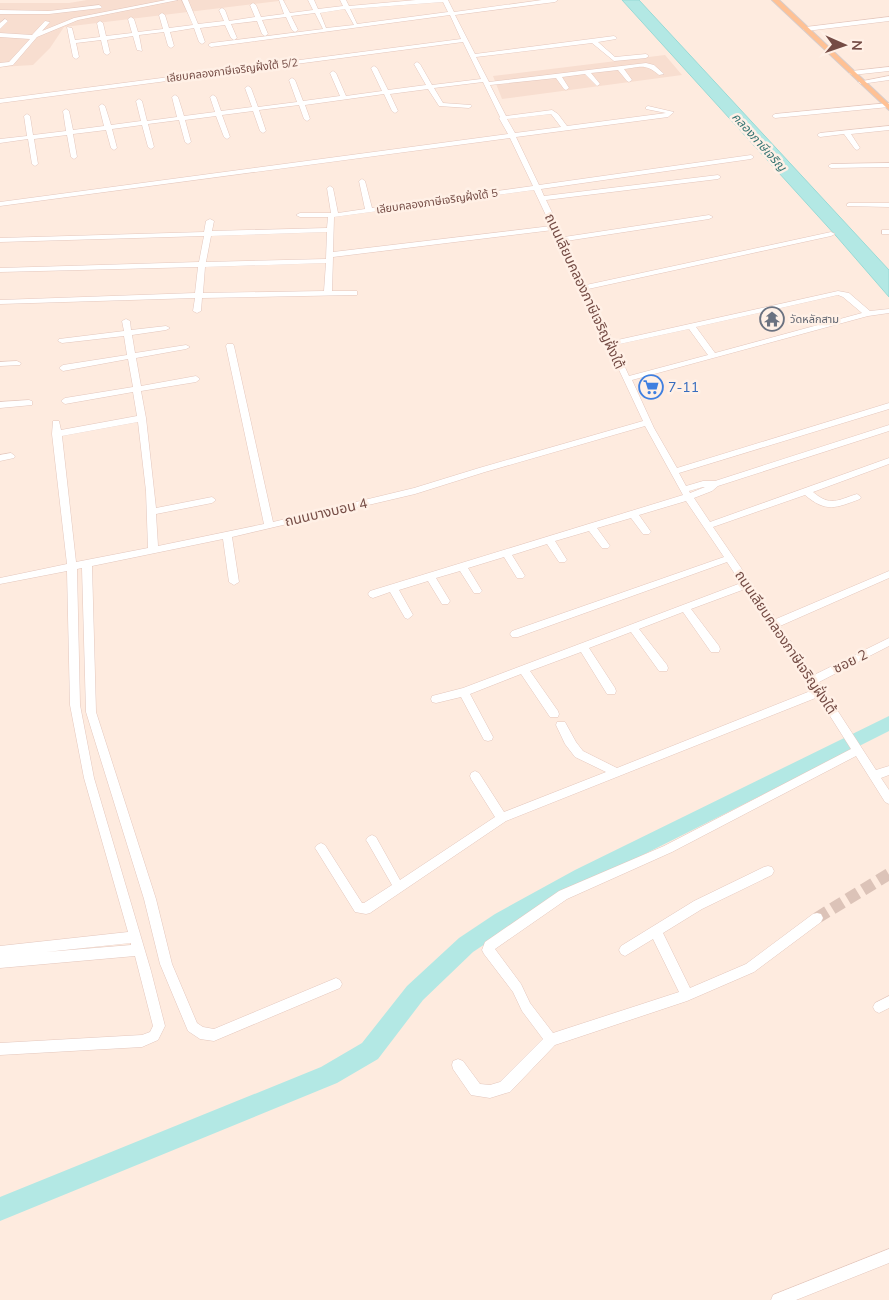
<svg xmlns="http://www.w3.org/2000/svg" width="889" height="1300" font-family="'Nunito Sans','Noto Sans Thai',sans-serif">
	<rect width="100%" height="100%" fill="#feebdf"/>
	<path fill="#f8ded0" d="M87,0H287L64,27L50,48L33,65L0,67V3H69Z
		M665,55L682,75L502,99L493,76Z"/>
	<path fill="#b3e8e4" stroke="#98dad6" d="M622,0H639L889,270V297L837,237Z"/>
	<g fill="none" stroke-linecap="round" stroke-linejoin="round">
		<path fill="#b3e8e4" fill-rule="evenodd" d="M889,716V731L589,882L509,928L473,952L423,1000L378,1059L337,1083L0,1221V1197L321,1067L362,1043L407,986L459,938L495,914L575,870Z"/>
		<path stroke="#dcc3b8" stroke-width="12" stroke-dasharray="12 6" stroke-linecap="butt" d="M817,918L889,874"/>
		<g stroke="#e4c7bd" stroke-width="1">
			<path id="minor" d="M166,0H178L78,20L37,37L13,65L0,67V63L9,62L30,39L0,37V33L32,35L45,21L50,22L42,31L74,18Z
				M182,0H188L198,24L224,21L219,10L222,8L225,10L229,21L255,17L250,5L253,3L256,5L261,17L284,14L279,0H283L290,13L313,10L308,0H314L318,9L343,6L340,0H346L349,6L416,0H448L454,12L542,0H558L555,2L455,15L475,54L614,36L617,38L616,39L598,42L615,57L646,54L649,56L646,58L614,61L592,43L476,57L489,82L646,63L654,65L664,74L659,75C645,63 641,67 624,69L632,80L629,82L627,81L618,70L591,73L600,84L597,86L585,74L562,77L569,88L566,90L564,89L556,78L490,85L506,116L552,110L558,114L567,126L666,113L646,109V107L648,106L674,112L668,117L516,137L539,185L751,155L754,157L751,159L541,189L544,196L718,175L721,177L718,179L546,200L564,237L709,215L713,217L709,219L566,241L586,285L831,232L835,234L831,236L588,289L613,341L838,291L849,293L870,311L889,309V313L868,316L632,380L654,428L677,468L889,403V409L679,473L686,486L703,481H715L889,425V431L718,486L712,491L694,498L710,522L889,458V464L813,492C831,507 837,500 857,494L861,497L860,499C836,508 826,513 805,495L713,527L776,619L889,571V578L780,626L814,675L889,638V646L819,682L876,770L889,766V775L881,778L889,790V804L885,802L856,756L672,852L567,899L495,949L521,984L530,1003L553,1033L679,992L653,939L625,956L621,954L619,950L621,946L694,901L764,867L768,866L772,867L774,871L772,875L702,909L663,933L690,988L746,964L813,914L817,913L821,914L823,918L821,922L754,972L687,1001L555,1045L510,1092L506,1093L490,1098L471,1095L453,1069L452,1065L453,1061L458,1059L463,1061L480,1084L490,1085L500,1082L543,1039L522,1011L513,992L484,954L482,950L485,942L559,891L664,846L851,749L818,697L506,821L370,913L366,914L355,912L317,851L315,848L317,845L321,843L325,845L362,903H364L392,885L368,843L366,840L368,837L372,835L376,837L400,880L495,817L471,779L470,776L471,773L475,771L479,773L504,812L606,772L575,757L565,744L556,725L557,722H565L576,742L583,751L617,768L813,690L745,589L691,609L719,646L720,649L719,652H711L683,612L639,629L667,665L668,668L667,671H659L631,632L589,648L615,688L616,691L615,694H607L581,652L530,671L558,711L559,714L558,717H550L521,674L470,694L493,737L492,740L488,741L484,740L461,697L436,703L432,702L431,699L432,696L463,688L741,583L727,562L518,637H512L510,634L512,631L724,557L686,501L639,515L651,532L649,534H643L631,518L597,528L610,546L608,548H602L589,531L555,541L567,560L565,562H559L547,544L512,555L525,576L523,578H517L504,557L468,568L482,591L480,593H474L460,571L436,578L450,601L448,604H442L428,581L399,590L413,615L408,619L405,618L390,592L373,598L370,597L368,594L370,591L683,495L645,426L485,472L415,494L232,537L239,582L234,585L229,582L223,539L92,566L96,712L156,899L172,964L197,1023L203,1027L214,1029L336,978L340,980L342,984L340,988L214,1041L200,1039L188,1031L160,964L144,899L86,712L82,568L77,569L80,705L94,778L151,971L165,1026L158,1040L142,1047L0,1055V1043L142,1035L150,1032L153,1026L135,956L0,968V946L128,932L84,778L70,705L67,571L0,584V578L67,564L52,434L53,421H59L61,430L137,416L133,392L65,404L61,401L65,398L133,387L128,359L63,371L59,368L63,365L127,355L124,336L62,343L58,341L59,339L124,331L122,321L126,319L130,321L131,330L166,326L170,328L166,330L132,335L135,353L186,345L190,347L186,349L136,358L141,386L196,376L200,379L196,382L141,391L146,418L156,508L212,497L216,500L212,503L156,514L158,546L264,524L226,346L227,344H233L234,346L273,522L414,488L479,468L643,421L559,242L556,240L553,230L333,257L332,291H357V295H354L202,298L201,311L197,313L193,311L195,298L0,304V300L195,293L198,267L0,272V268L199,262L204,236L0,242V238L204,232L206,221L210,219L214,221L212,231L327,228L328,217H300L296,215L300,213H331L327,188L330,186L333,188L338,213L365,209L359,181L362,179L365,181L372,208L533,186L510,138L0,206V202L508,134L499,118L500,117L483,82L434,88L443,103L471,105L472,106L469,108L439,106L428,89L390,94L398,111L395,113L392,111L384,94L305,105L310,119L307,121L304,119L299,105L259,110L266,131L263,133L260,131L253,111L222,115L230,137L227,139L224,137L216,116L185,120L191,142L188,144L185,142L179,120L148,124L154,147L151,149L148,147L142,125L112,129L117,148L114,150L111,148L106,130L73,134L77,157L74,159L71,157L67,135L34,139L38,164L35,166L32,164L28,139L0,143V139L27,136L24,116L27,114L30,116L33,135L66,131L63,111L66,109L69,111L73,130L104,126L99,106L102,104L105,106L111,125L141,121L136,101L139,99L142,101L147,121L177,117L172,97L175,95L178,97L184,116L215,112L210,97L213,95L216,97L221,111L252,107L245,88L248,86L251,88L258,107L297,102L289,80L292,78L295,80L303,101L340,96L330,73L333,71L336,73L346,96L382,91L371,68L374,66L377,68L388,90L426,85L414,64L417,62L420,64L432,85L481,79L463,42L0,103V99L461,39L450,15L211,47L208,45L211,43L323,29L315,13L291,16L298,30L295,32L292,30L286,17L262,20L268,34L265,36L262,34L257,21L231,24L237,38L234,40L231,38L225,25L200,28L205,42L202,44L199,42L194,28L170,32L174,46L171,48L168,46L164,32L139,35L142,51L137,50L133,36L107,40L110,53L107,55L104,53L101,40L76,43L79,57L76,59L73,57L67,27L72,28L75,40L100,37L97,23L100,21L103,23L106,36L132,33L128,19L131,17L134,19L138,32L163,29L159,15L162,13L165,15L169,28L193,25ZM443,2L448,12L357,24L350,9ZM345,9L354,25L326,28L320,13ZM551,114L561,127L515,133L507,119ZM534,190L551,226L333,252L334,217ZM327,232L326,259L206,262L211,236ZM326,263L324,291L203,293L205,267ZM838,295L843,297L862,313L715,353L696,327ZM689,329L708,355L629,376L615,345ZM138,422L146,491L148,548L76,562L62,436ZM703,487H705L690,493L689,491ZM131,943V945L46,952Z
				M99,5L102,7L101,8L49,14H0V10L49,11Z
				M889,17V21L806,31L803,29L806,27Z
				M5,19L8,21L0,29V23Z
				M889,67V71L852,75L849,73L852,71Z
				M889,76V80L861,84L858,82Z
				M889,103V107L775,118L772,116L775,114Z
				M889,126V130L851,134L860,148L857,150L855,149L844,134L820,137L817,135L820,133Z
				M889,163V167L831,168L828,166L831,164Z
				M849,203H889V207L847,206V204Z
				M882,230H889V234H882Z
				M17,361L21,363L20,365L0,366V362Z
				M29,400L32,401V405L0,408V402Z
				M11,453L15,456L14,458L0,461V455Z
				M889,996V1008L879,1013L875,1011L873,1007L875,1003Z
				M889,1249V1263L796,1300H771L773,1295Z"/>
		</g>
		<g stroke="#d8cdcb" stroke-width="2">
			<path id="major" d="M772,0H779L889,104V110Z"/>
		</g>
		<use href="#minor" fill="#fff" fill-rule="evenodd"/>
		<use href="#major" fill="#ffc194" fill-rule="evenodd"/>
	</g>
	<defs>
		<g id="temple-ring" transform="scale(1.25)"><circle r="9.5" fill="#fff0e6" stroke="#6b7280" stroke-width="1.5"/><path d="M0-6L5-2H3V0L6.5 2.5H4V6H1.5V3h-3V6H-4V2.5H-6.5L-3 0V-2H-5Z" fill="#6b7280"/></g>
		<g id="supermarket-ring" transform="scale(1.25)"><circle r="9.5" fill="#fff0e6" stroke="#3f7fe0" stroke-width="1.5"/><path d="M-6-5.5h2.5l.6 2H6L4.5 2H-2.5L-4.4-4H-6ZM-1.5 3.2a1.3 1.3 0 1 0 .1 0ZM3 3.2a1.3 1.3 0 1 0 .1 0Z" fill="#3f7fe0"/></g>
	</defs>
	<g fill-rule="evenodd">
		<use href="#temple-ring" x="772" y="319"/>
		<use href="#supermarket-ring" x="651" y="387"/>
	</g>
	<g text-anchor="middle" stroke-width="5" stroke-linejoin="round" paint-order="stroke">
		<g font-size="11" fill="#754c45" stroke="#fff0e6">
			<text transform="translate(232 70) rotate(-7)" y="4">เลียบคลองภาษีเจริญฝั่งใต้ 5/2</text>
			<text transform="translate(437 201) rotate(-8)" y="4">เลียบคลองภาษีเจริญฝั่งใต้ 5</text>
		</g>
		<g font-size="11" fill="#5b616d" stroke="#fff0e6" text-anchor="start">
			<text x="790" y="323">วัดหลักสาม</text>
		</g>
		<g font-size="12" font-style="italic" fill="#367572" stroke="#fff0e6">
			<text transform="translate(759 142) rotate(48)" y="4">คลองภาษีเจริญ</text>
		</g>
		<g font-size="14" fill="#754c45" stroke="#fff0e6">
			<text transform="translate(585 291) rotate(65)" y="5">ถนนเลียบคลองภาษีเจริญฝั่งใต้</text>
			<text transform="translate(326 512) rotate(-13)" y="5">ถนนบางบอน 4</text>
			<text transform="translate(786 642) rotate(56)" y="5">ถนนเลียบคลองภาษีเจริญฝั่งใต้</text>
			<text transform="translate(850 661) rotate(-26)" y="5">ซอย 2</text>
		</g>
		<g font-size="14" fill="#366cbe" stroke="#fff0e6" text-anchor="start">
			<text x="668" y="392">7-11</text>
		</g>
	</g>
	<g transform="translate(844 45) rotate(92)" stroke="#fff0e6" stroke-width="4" paint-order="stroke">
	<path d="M0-4L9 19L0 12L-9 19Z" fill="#754c45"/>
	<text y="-8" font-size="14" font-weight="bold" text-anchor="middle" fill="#754c45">N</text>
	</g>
</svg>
